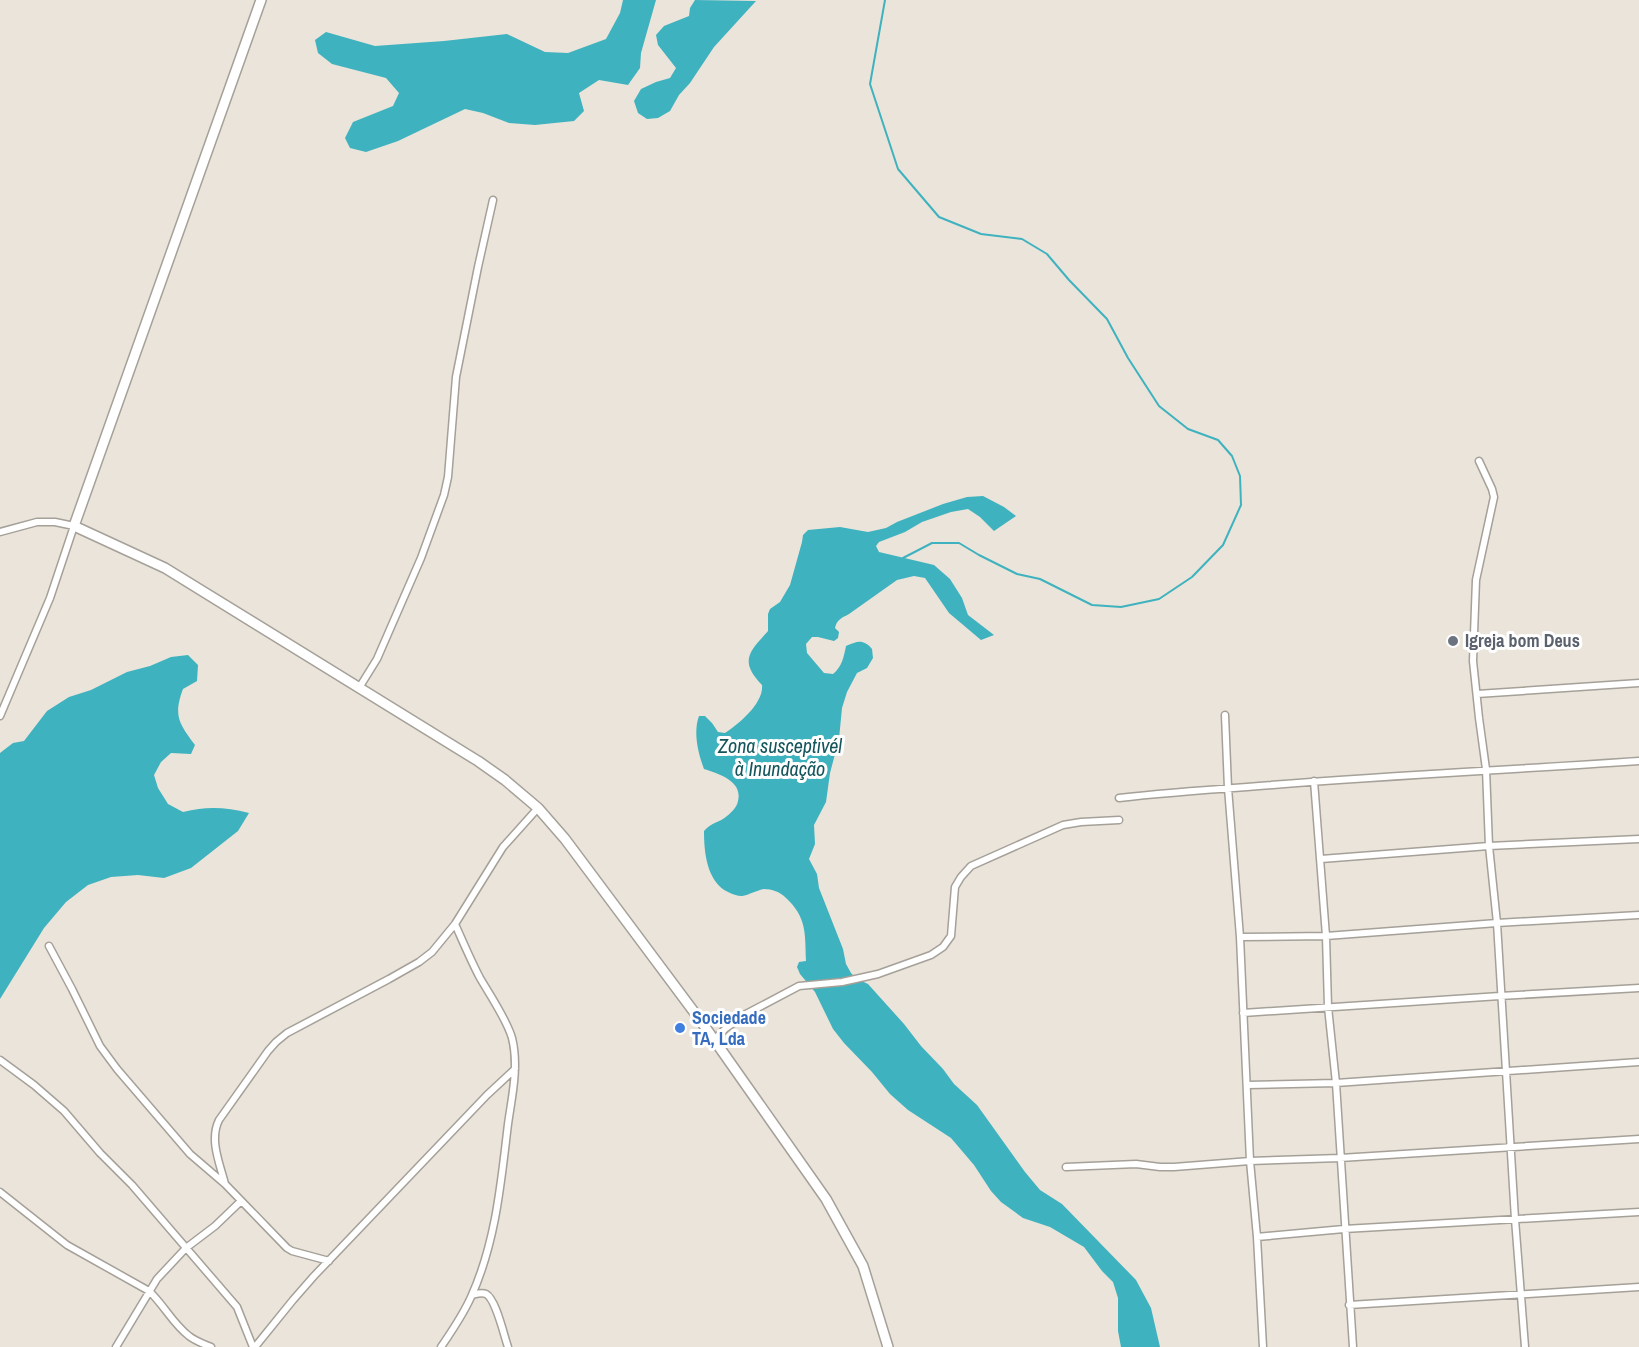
<svg xmlns="http://www.w3.org/2000/svg" width="1639" height="1347" font-family="'Archivo Narrow',sans-serif">
	<rect width="100%" height="100%" fill="#eae4db"/>
	<path fill="#3eb2be" d="M623,0H656L641,53L640,68L628,85L599,80L579,93L584,111L574,121L535,125L509,123L483,113L465,109L398,141L366,152L350,148L345,138L353,122L393,106L399,93L386,78L332,64L318,53L315,40L326,32L375,46L444,41L507,34L545,52L568,53L606,39L620,13Z
		M695,0L756,1L714,47L690,83L679,95L670,111L658,118L647,119L638,113L634,101L641,89L656,82L670,78L676,68L658,45L656,35L664,26L689,16L690,8Z
		M983,496L1004,507L1016,516L994,531L980,517L968,509L951,512L922,522L905,532L879,542L876,546L879,552L934,565L950,579L962,598L968,615L994,635L981,640L949,613L925,578L914,576L897,580L849,614C842,618 837,619 835,628L839,632L838,638L834,641L818,637H812L806,644L807,653L824,673L833,674C842,667 844,656 846,646C858,641 863,639 872,649L873,658L867,668L857,673L847,692L842,708L839,739L830,773L826,802L814,825L815,844L809,859L817,874L819,888L843,949L846,964L851,973L857,979L868,984L904,1024L921,1046L943,1069L954,1084L977,1105L1025,1172L1040,1190L1062,1204L1136,1280L1151,1308L1160,1347H1121L1118,1331V1298L1113,1282L1102,1271L1084,1247L1050,1227L1023,1218L1001,1202L991,1191L974,1165L951,1138L908,1110L890,1094L872,1072L844,1043L833,1029L815,992L800,974L797,967L799,962L806,961C805,933 807,917 785,897C780,892 772,889 764,889C757,890 749,895 742,896C737,896 732,894 728,892C707,882 704,853 704,831C713,821 719,823 727,816C732,812 737,807 738,801C743,781 719,774 704,769C698,753 693,732 699,716H705L712,723L718,732L725,733C739,724 764,703 762,685C739,661 749,652 768,631V614L770,609L780,602L790,585L802,542L803,535L808,530L840,527L868,532L886,528L897,522L943,504L967,497Z
		M188,655L198,665L197,681L183,689C173,716 179,723 195,745L191,754L171,753L161,762L154,775L158,788L168,804L183,812C207,806 225,807 249,813L238,831L191,868L164,878L138,875L111,877L88,885L66,902L44,928L0,999V753L13,743L24,741L47,711L69,697L91,690L127,672L150,666L171,657Z"/>
	<g fill="none" stroke-linecap="round" stroke-linejoin="round">
		<path stroke="#3eb2be" stroke-width="2" d="M885,0L870,84L898,169L939,217L981,234L1022,239L1047,254L1069,280L1107,319L1128,358L1159,406L1188,429L1218,440L1232,456L1240,476L1241,505L1223,545L1192,577L1159,599L1121,607L1092,605L1040,579L1017,574L979,555L959,543H932L903,558"/>
		<g stroke="#a5a098" stroke-width="9">
			<path id="minor" d="M1479,461L1492,489L1494,497L1476,580L1473,661L1479,718L1486,769L1489,846L1497,923L1515,1219L1525,1347
				M0,532L37,522H55L74,526L50,598L0,716
				M359,688L377,659L421,558L444,495L448,477L456,377L478,267L493,200
				M1477,694L1639,683
				M1225,715L1228,788L1240,937L1250,1161L1257,1237L1263,1347
				M1314,781L1326,936L1328,1007L1336,1083L1353,1347
				M1119,798C1162,793 1204,790 1247,787C1377,776 1508,770 1639,761
				M1321,859L1489,846L1639,839
				M1240,937L1326,936L1497,923L1639,915
				M49,946L72,989L100,1046L117,1069L190,1154L225,1184L287,1248L292,1251L329,1261
				M1243,1013L1500,996L1639,988
				M714,1040L726,1028L746,1014L799,986L842,982L878,974L931,955L943,947L951,936L955,887L961,877L971,866L1063,825L1081,822L1119,820
				M0,1060L34,1085L64,1111L100,1153L132,1185L237,1307L253,1347
				M1247,1085L1336,1083L1639,1062
				M1066,1167L1136,1164L1160,1167H1174L1250,1161L1340,1158L1639,1139
				M225,1184C220,1164 209,1140 219,1120L268,1051L276,1042L287,1033L389,979L419,962L432,952L455,924L503,847L538,808
				M0,1192L67,1245L149,1291C164,1305 173,1324 189,1336C195,1341 204,1344 211,1347
				M1257,1237L1344,1229L1639,1212
				M472,1295C476,1294 482,1292 486,1294C496,1299 504,1336 508,1347
				M1349,1305L1639,1287
				M116,1347L157,1279L186,1248L215,1226L241,1201
				M255,1347L293,1300L314,1276L487,1095L515,1069
				M441,1347C452,1331 463,1315 471,1297C496,1242 501,1182 508,1124C512,1096 519,1066 512,1038C507,1020 490,995 480,978C471,961 463,942 455,924"/>
		</g>
		<g stroke="#a5a098" stroke-width="12">
			<path id="secondary" d="M261,0L74,526L165,568L478,761L505,780L538,808L565,839L703,1024L826,1199L863,1266L888,1347"/>
		</g>
		<use href="#minor" stroke="#fff" stroke-width="6"/>
		<use href="#secondary" stroke="#fff" stroke-width="9"/>
	</g>
	<circle fill="#6b7280" stroke="#fff" stroke-width="2" cx="1453" cy="641" r="6"/>
	<circle fill="#3f7fe0" stroke="#fff" stroke-width="2" cx="680" cy="1028" r="6"/>
	<g text-anchor="middle" stroke-width="6" stroke-linejoin="round" paint-order="stroke">
		<g font-size="18" font-weight="bold" fill="#5b616d" stroke="#fff" text-anchor="start">
			<text x="1465" y="647">Igreja bom Deus</text>
		</g>
		<g font-size="18" font-weight="bold" fill="#366cbe" stroke="#fff" text-anchor="start">
			<text x="692" y="1024">Sociedade<tspan x="692" dy="21">TA, Lda</tspan></text>
		</g>
		<g font-size="20" font-style="italic" fill="#13555b" stroke="#fff">
			<text x="780" y="753">Zona susceptivél<tspan x="780" dy="23">à Inundação</tspan></text>
		</g>
	</g>
</svg>
